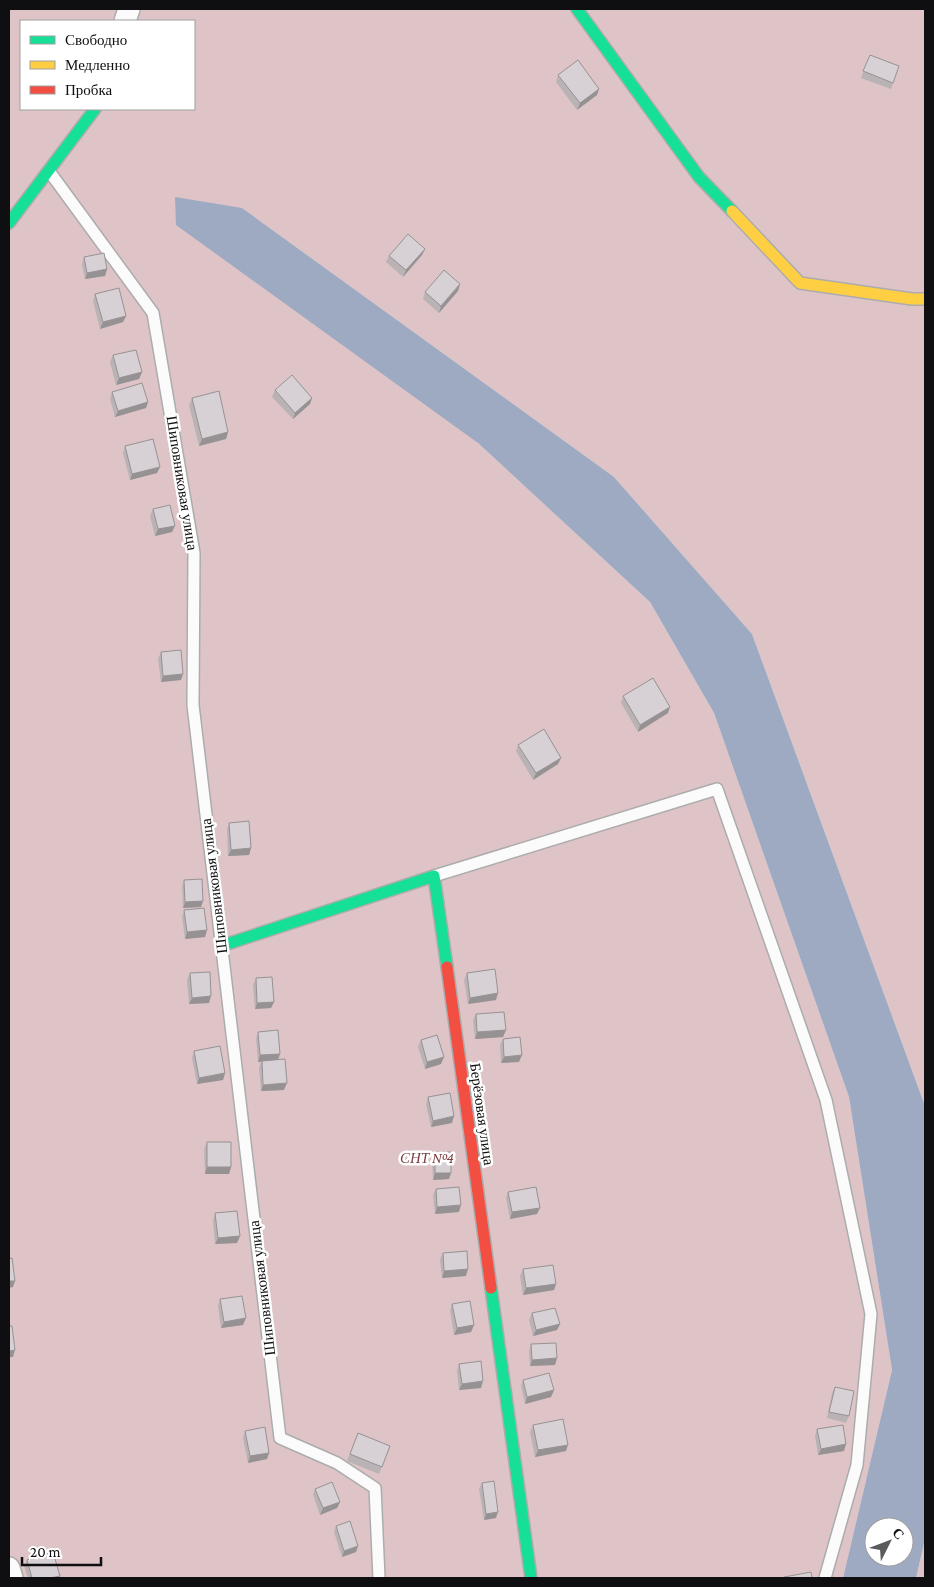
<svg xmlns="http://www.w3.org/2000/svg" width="934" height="1587" font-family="'Crimson Pro',serif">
	<rect width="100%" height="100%" fill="#e8e7e8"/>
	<path fill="#dec4c6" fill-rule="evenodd" d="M9,9H925V1106L752,634L614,477L242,208L478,443L650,602L714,713L849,1097L892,1370L843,1578H9ZM21,21H194V109H21Z
		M925,1539V1578H916Z"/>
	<path fill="#9eaac2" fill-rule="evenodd" d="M175,197L242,208L614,477L752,634L925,1106V1539L916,1578H843L892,1370L849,1097L714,713L650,602L478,443L176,225ZM874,1527H904V1557H874Z"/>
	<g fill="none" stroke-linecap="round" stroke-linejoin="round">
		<g stroke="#adacad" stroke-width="14">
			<path id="lane" d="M49,171L153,313L194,553L193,705L280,1438L337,1463L375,1488L379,1578
				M434,876L717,789L826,1100L871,1314L857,1465L825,1578"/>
		</g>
		<g stroke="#adacad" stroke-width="24">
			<path id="street" d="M125,21L129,9
				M9,1568L12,1578"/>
		</g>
		<g stroke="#adacad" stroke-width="14">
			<path id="fast" d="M577,9L699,177L732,211
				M9,223L95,109
				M221,946L434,876L447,967
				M491,1288L531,1578"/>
		</g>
		<g stroke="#adacad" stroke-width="14">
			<path id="slow" d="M732,211L800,283L912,299H925"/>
		</g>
		<g stroke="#adacad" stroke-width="14">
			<path id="jam" d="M447,967L491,1288"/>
		</g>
		<use href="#lane" stroke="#fcfbfc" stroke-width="11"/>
		<use href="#street" stroke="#fcfbfc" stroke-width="21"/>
		<use href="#fast" stroke="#16e098" stroke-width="11"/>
		<use href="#slow" stroke="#ffcf43" stroke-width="11"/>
		<use href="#jam" stroke="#f24e42" stroke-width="11"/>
	</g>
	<path fill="#b9b3b6" d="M870,55L899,66L891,89L861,78Z
		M558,75L599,89L597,95L577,110L556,82Z
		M422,255L403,277L386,262L389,256Z
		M84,257L107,269L105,276L85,279L82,264Z
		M460,284L458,291L439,313L423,299L425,292Z
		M95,294L126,316L123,322L100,329L93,301Z
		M113,355L142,372L139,379L116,385L110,362Z
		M275,390L312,398L310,404L293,419L272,397Z
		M112,392L148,402L146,408L115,417L110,399Z
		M192,398L228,432L226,439L199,446L189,405Z
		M125,446L157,473L130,480L123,453Z
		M153,509L172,532L155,536L150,516Z
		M161,652L181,680L161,682L158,659Z
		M623,696L668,713L638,732L621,703Z
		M518,745L558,764L533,780L516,751Z
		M229,823L251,848L249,855L228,856L227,829Z
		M184,880L203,901L201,907L183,908L182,886Z
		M184,910L207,930L205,937L185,939L182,917Z
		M190,973L209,1003L189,1004L187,980Z
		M467,973L496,1000L468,1004L464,980Z
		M256,978L274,1002L271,1008L255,1009L253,985Z
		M476,1014L506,1030L503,1037L475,1039L473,1020Z
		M258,1032L278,1060L284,1090L261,1091L259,1068L261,1062H258L256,1038Z
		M503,1039L519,1062L501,1063L500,1045Z
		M421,1040L441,1064L425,1069L418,1047Z
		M194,1051L225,1073L223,1080L197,1084L192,1058Z
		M428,1097L452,1123L431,1127L426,1104Z
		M207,1142L231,1167L229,1174H205L204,1149Z
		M435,1152L449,1179L433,1180L432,1159Z
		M436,1189L459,1212L435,1214L433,1195Z
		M508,1192L537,1214L510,1219L506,1198Z
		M215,1213L240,1236L237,1243L215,1244L213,1220Z
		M443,1253L466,1276L442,1278L440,1259Z
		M523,1269L556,1284L554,1290L523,1295L520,1276Z
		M220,1299L243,1325L221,1328L218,1306Z
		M452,1304L474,1325L471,1332L454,1335L450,1310Z
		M532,1313L560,1324L557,1330L533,1336L529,1320Z
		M531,1344L557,1358L555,1365L530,1366L529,1351Z
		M459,1364L481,1388L459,1390L457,1371Z
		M523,1380L554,1390L551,1397L525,1404L521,1386Z
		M835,1387L849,1416L846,1423L827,1418L832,1393Z
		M533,1425L566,1451L535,1457L530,1432Z
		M817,1429L844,1451L818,1455L815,1436Z
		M245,1431L269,1453L267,1459L248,1463L243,1438Z
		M358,1433L390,1446L379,1474L347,1461Z
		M482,1483L496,1518L484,1520L479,1489Z
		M315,1489L340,1502L337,1508L320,1515L313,1495Z
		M336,1526L356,1552L342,1557L334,1532Z
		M27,1560L60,1576L59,1578H28L24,1566Z"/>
	<path fill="#969294" d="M599,89L597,95L577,110L580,103Z
		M425,249L422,255L403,277L406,270Z
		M107,269L105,276L85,279L87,273Z
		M460,284L458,291L439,313L441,306Z
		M126,316L123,322L100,329L103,322Z
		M142,372L139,379L116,385L119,378Z
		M312,398L310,404L293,419L295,413Z
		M148,402L146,408L115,417L118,411Z
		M228,432L226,439L199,446L202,439Z
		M160,467L157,473L130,480L132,474Z
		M175,526L172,532L155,536L158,529Z
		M183,674L181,680L161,682L163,676Z
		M670,707L668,713L638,732L640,725Z
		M561,758L558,764L533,780L536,773Z
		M251,848L249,855L228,856L231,850Z
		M203,901L201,907L183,908L185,902Z
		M207,930L205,937L185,939L187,932Z
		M498,993L496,1000L468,1004L470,998Z
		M211,996L209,1003L189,1004L192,998Z
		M274,1002L271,1008L255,1009L257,1003Z
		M506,1030L503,1037L475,1039L477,1032Z
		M280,1054L278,1060L258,1062L260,1055Z
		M522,1055L519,1062L501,1063L504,1057Z
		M444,1057L441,1064L425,1069L427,1062Z
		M225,1073L223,1080L197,1084L199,1078Z
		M287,1083L284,1090L261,1091L263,1085Z
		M454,1116L452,1123L431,1127L433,1121Z
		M207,1167H231L229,1174H205Z
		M435,1173H451L449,1179L433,1180Z
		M461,1205L459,1212L435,1214L437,1207Z
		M540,1208L537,1214L510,1219L512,1212Z
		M240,1236L237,1243L215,1244L218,1238Z
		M468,1269L466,1276L442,1278L444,1271Z
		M9,1281H15L13,1287L9,1288Z
		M556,1284L554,1290L523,1295L526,1288Z
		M246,1318L243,1325L221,1328L224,1322Z
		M560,1324L557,1330L533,1336L536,1330Z
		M474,1325L471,1332L454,1335L457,1328Z
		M15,1350L13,1357H9V1351Z
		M557,1358L555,1365L530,1366L532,1360Z
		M483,1381L481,1388L459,1390L462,1384Z
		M554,1390L551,1397L525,1404L527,1397Z
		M846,1444L844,1451L818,1455L821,1449Z
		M568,1445L566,1451L535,1457L538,1450Z
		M269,1453L267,1459L248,1463L250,1456Z
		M340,1502L337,1508L320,1515L323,1508Z
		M498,1512L496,1518L484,1520L486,1514Z
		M358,1546L356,1552L342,1557L344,1551Z
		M60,1576L59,1578H50Z"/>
	<path fill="#d7d0d4" stroke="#969294" d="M870,55L899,66L893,83L863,71Z
		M578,60L599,89L580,103L558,75Z
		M408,234L425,249L406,270L389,256Z
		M104,253L107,269L87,273L84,257Z
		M444,270L460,284L441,306L425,292Z
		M119,288L126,316L103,322L95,294Z
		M136,350L142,372L119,378L113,355Z
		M292,375L312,398L295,413L275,390Z
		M142,383L148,402L118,411L112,392Z
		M219,391L228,432L202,439L192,398Z
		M153,439L160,467L132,474L125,446Z
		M170,505L175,526L158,529L153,509Z
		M181,650L183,674L163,676L161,652Z
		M653,678L670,707L640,725L623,696Z
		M544,729L561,758L536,773L518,745Z
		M249,821L251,848L231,850L229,823Z
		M202,879L203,901L185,902L184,880Z
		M204,908L207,930L187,932L184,910Z
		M495,969L498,993L470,998L467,973Z
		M210,972L211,996L192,998L190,973Z
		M272,977L274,1002L257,1003L256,978Z
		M504,1012L506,1030L477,1032L476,1014Z
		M278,1030L280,1054L260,1055L258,1032Z
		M437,1035L444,1057L427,1062L421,1040Z
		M520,1037L522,1055L504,1057L503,1039Z
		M220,1046L225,1073L199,1078L194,1051Z
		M285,1059L287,1083L263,1085L262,1061Z
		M450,1093L454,1116L433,1121L428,1097Z
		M207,1142H231V1167H207Z
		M435,1152H451V1173H435Z
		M459,1187L461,1205L437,1207L436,1189Z
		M536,1187L540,1208L512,1212L508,1192Z
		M237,1211L240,1236L218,1238L215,1213Z
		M467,1251L468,1269L444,1271L443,1253Z
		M12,1258L15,1281H9V1259Z
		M553,1265L556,1284L526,1288L523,1269Z
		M242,1296L246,1318L224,1322L220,1299Z
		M470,1301L474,1325L457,1328L452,1304Z
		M555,1308L560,1324L536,1330L532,1313Z
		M9,1326H12L15,1350L9,1351Z
		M556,1343L557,1358L532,1360L531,1344Z
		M481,1361L483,1381L462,1384L459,1364Z
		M549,1373L554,1390L527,1397L523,1380Z
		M835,1387L854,1391L849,1416L829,1412Z
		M563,1419L568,1445L538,1450L533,1425Z
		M843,1425L846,1444L821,1449L817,1429Z
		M265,1427L269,1453L250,1456L245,1431Z
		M358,1433L390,1446L382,1467L350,1454Z
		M494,1481L498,1512L486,1514L482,1483Z
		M332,1482L340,1502L323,1508L315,1489Z
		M350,1521L358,1546L344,1551L336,1526Z
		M53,1552L60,1576L50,1578H32L27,1560Z
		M811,1572L812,1578H784V1577Z"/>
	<g text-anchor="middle" stroke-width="5" stroke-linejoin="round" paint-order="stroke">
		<g font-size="15" fill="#0f0e10" stroke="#fff">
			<text transform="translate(182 483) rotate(81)" y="5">Шиповниковая улица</text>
			<text transform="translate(214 886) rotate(-97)" y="5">Шиповниковая улица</text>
			<text transform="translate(482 1114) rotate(82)" y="5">Берёзовая улица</text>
			<text transform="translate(262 1288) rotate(-97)" y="5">Шиповниковая улица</text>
		</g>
		<g font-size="15" font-style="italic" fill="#7d4045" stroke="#fff">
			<text x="427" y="1163">СНТ №4</text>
		</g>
	</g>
	<rect width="934" height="1587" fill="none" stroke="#0f0e10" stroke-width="20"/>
	<rect x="20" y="20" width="175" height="90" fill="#ffffff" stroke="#9f9f9f"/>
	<rect x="30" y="36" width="25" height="8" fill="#16e098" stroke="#9f9f9f"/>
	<text x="65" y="45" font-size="15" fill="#0f0e10">Свободно</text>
	<rect x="30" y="61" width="25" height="8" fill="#ffcf43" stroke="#9f9f9f"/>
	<text x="65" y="70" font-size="15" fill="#0f0e10">Медленно</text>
	<rect x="30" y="86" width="25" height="8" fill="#f24e42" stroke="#9f9f9f"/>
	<text x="65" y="95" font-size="15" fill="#0f0e10">Пробка</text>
	<g transform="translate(889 1542) rotate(48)"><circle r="24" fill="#ffffff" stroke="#9f9f9f"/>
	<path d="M0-4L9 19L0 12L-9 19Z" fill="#5b5a5c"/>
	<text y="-8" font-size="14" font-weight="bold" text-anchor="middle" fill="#0f0e10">С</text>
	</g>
	<path d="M22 1557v8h79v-8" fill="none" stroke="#0f0e10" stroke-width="2.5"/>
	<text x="30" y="1557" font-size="15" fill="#0f0e10" stroke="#ffffff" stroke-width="4" paint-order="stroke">20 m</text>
</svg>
